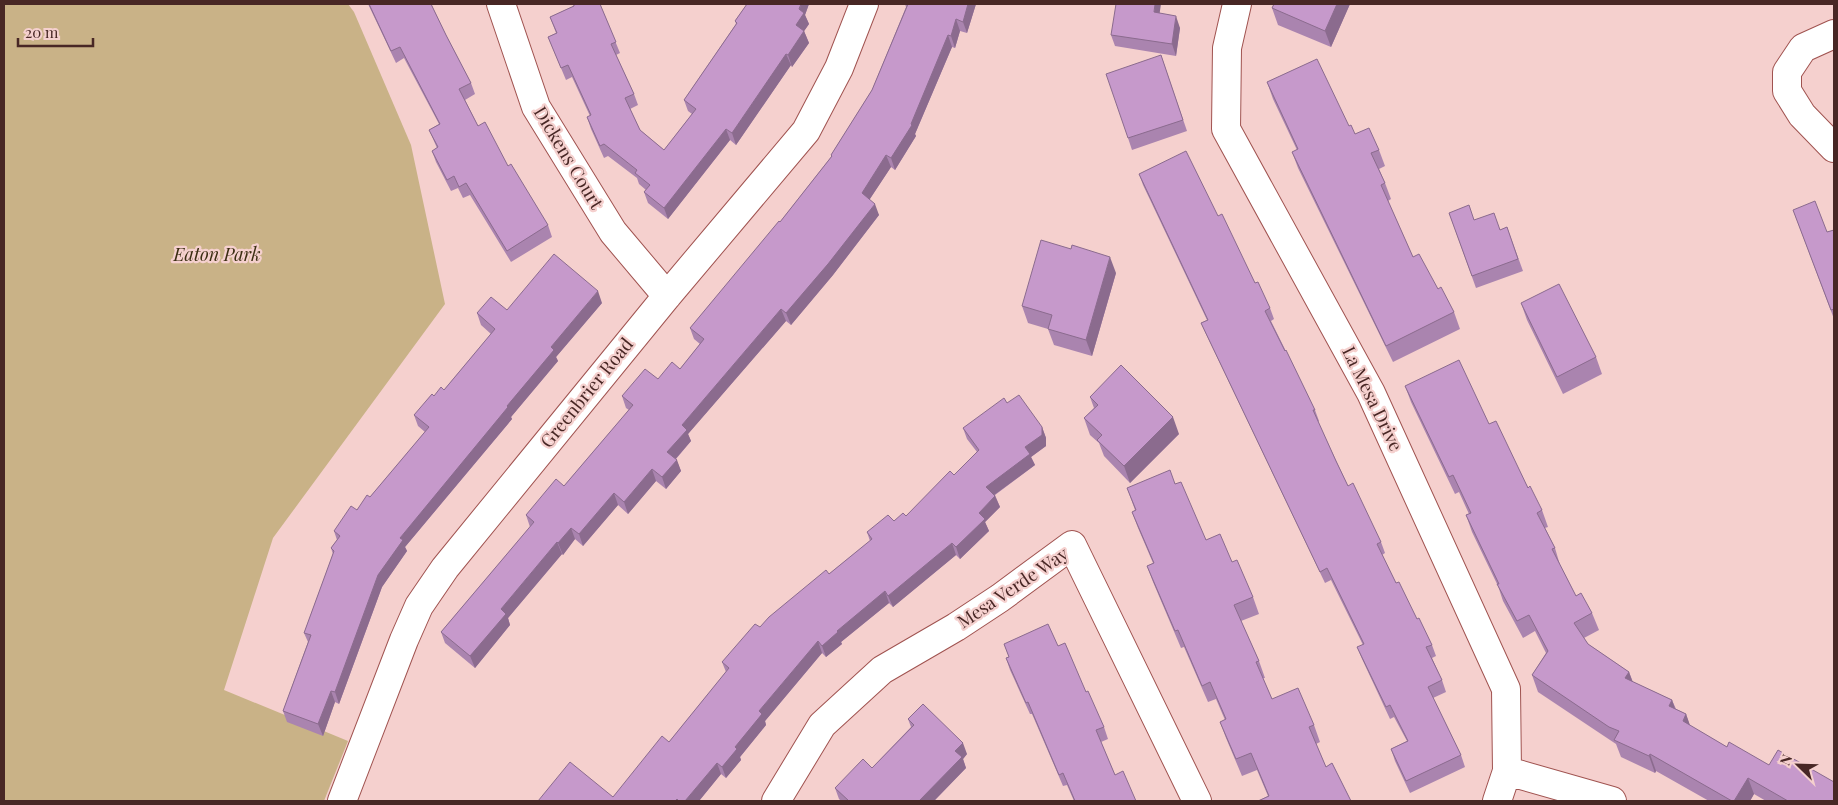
<svg xmlns="http://www.w3.org/2000/svg" width="1838" height="805" font-family="'Playfair Display',serif">
	<rect width="100%" height="100%" fill="#f5d0ce"/>
	<path fill="#c9b287" d="M4,4H348L354,12L411,145L445,304L273,538L224,690L348,741L324,801H4Z"/>
	<g fill="none" stroke-linecap="round" stroke-linejoin="round">
		<g stroke="#a05350" stroke-width="30">
			<path id="minor" d="M501,4L536,107L613,232L667,296
				M1237,4L1227,48L1226,129L1371,393L1506,689L1507,771L1497,801
				M1834,34L1803,48L1787,72V91L1802,115L1834,148
				M1507,771L1612,801
				M342,801L404,640L419,606L445,568L667,296L806,131L839,68L864,4
				M776,801L822,725L882,670L956,627L1000,598L1072,545L1197,801"/>
		</g>
		<use href="#minor" stroke="#fff" stroke-width="28"/>
	</g>
	<path fill="#aa84af" d="M368,4H431L446,35L471,83L475,94L465,100L478,126L508,166L548,225L552,237L511,262L470,195L463,198L458,188L451,191L436,162L432,151L437,148L429,130L439,124L404,58L396,63Z
		M573,4H600L620,53L616,55L634,94L638,105L630,109L640,130L664,150L692,114L688,111L684,100L736,24L735,21L747,4H809L805,15L809,24L804,31L809,43L792,67L791,65L736,145L730,140L668,219L648,203L644,192L646,190L639,184L637,178L608,156L604,158L591,129L587,117L590,116L572,77L566,80L548,37L556,33L550,17L574,6Z
		M905,4H976L967,33L960,31L955,48L952,47L915,134L916,136L895,170L891,167L869,200L879,215L833,275L791,325L786,321L688,434L691,441L676,459L681,471L666,489L656,481L628,514L618,505L583,546L575,539L563,555L562,554L508,618L510,625L475,668L445,643L441,632L530,527L526,515L564,486L629,410L626,408L622,396L680,369L700,344L694,339L690,328L780,222L831,157V155L872,90L906,7Z
		M1274,4H1350L1331,47L1278,25L1272,8Z
		M1160,13L1180,28L1176,56L1115,46L1111,35Z
		M1161,55L1187,131L1132,150L1128,138Z
		M1267,82L1349,126L1355,134L1379,150L1385,166L1379,169L1385,183L1391,199L1388,201L1413,257L1438,289L1454,312L1460,329L1393,362L1298,168L1292,152L1297,150L1273,99Z
		M1139,174L1218,216L1255,283L1270,308L1274,319L1271,321L1315,410L1319,421L1318,422L1348,486L1381,542L1385,553L1382,555L1396,583L1432,645L1436,656L1432,658L1442,680L1446,692L1433,698L1461,755L1465,767L1410,793L1395,761L1391,749L1407,741L1394,717L1390,719L1362,659L1357,647L1363,645L1331,580L1325,583L1206,334L1201,323L1207,320L1143,185Z
		M1793,210L1827,232L1834,230V319Z
		M1449,213L1475,220L1500,230L1507,227L1523,271L1476,288Z
		M1116,273L1092,356L1054,345L1048,329L1028,323L1022,306Z
		M602,303L556,357L558,361L511,417L512,419L405,547L407,551L382,587L339,704L335,702L323,736L287,722L283,711L308,642L304,633L333,554L331,548L337,540L334,531L370,497L425,432L418,426L414,415L434,396L444,390L491,334L481,325L477,313L507,310Z
		M1521,303L1596,357L1602,374L1563,394L1527,320Z
		M1405,386L1489,424L1542,510L1548,527L1545,528L1555,548L1560,565L1576,596L1592,613L1599,630L1584,638L1588,644L1629,672L1633,682L1672,700L1676,709L1686,714L1690,726L1727,747L1769,765L1834,801H1766L1754,794L1750,801H1709L1656,771L1655,773L1621,757L1616,744L1538,692L1532,675L1546,653L1535,631L1523,638L1503,601L1498,586L1472,532L1466,515L1469,514L1459,492L1455,494L1411,402Z
		M1090,397L1179,434L1130,483L1104,456L1099,443L1090,435L1084,418L1094,408Z
		M1007,403L1042,427L1046,438V446L1031,457L1035,465L995,495L1000,507L985,522L989,531L960,559L956,555L893,607L889,603L841,642L842,644L826,657L822,653L765,721L766,725L740,757L741,760L726,778L721,774L699,801H538L613,797L669,742L726,672L722,662L760,627L829,574L870,541L867,532L894,521L906,516L954,475L977,452L967,439L963,428Z
		M1175,484L1206,540L1232,562L1253,597L1259,614L1241,621L1259,661L1265,678H1263L1272,699L1314,725L1320,742L1316,744L1326,767L1332,763L1351,801H1258L1268,796L1257,770L1242,776L1226,738L1220,722L1225,720L1216,699L1208,702L1184,647L1181,648L1153,582L1147,566L1153,563L1138,528L1132,512L1135,510L1127,488Z
		M1004,644L1058,646L1086,692L1104,727L1108,739L1101,742L1115,775L1136,801H1074L1067,785L1063,786L1032,714H1030L1010,670L1006,658L1009,657Z
		M908,719L967,754L963,759L966,768L934,801H841L839,799L835,788L872,768L911,727Z"/>
	<path fill="#8b6b8e" d="M801,4H809L805,15L809,24L800,37L796,25Z
		M968,4H976L967,33L963,22Z
		M1155,4H1161L1158,24L1154,12Z
		M1337,4H1350L1331,47L1325,31Z
		M1176,16L1180,28L1176,56L1172,44Z
		M956,19L960,31L955,48L951,36Z
		M804,31L809,43L792,67L788,55Z
		M948,35L952,47L915,134L916,136L895,170L891,158L911,124Z
		M786,54L791,65L736,145L732,133Z
		M726,129L730,140L668,219L664,208Z
		M886,155L891,167L866,205L862,193Z
		M875,204L879,215L833,275L791,325L786,313Z
		M1110,257L1116,273L1092,356L1086,340Z
		M598,291L602,303L556,357L558,361L511,417L512,419L405,547L407,551L382,587L339,704L335,692L378,575L400,538L507,406L551,347Z
		M781,309L786,321L688,434L691,441L672,463L667,452L682,425Z
		M1173,417L1179,434L1130,483L1124,466Z
		M1042,427L1046,438V446L1031,457L1035,465L990,498L986,487L1025,447Z
		M677,460L681,471L666,489L662,477Z
		M652,469L656,481L628,514L624,502Z
		M614,493L618,505L583,546L579,534Z
		M995,496L1000,507L985,522L989,531L960,559L956,547L979,513Z
		M571,528L575,539L563,555L558,543Z
		M557,542L562,554L508,618L510,625L475,668L470,656L501,609Z
		M952,543L956,555L893,607L888,596Z
		M885,591L889,603L841,642L842,644L826,657L822,646L837,631Z
		M818,641L822,653L765,721L766,725L740,757L741,760L726,778L722,767L735,747L759,711Z
		M1629,672L1635,689L1625,678Z
		M331,691L335,702L323,736L318,724Z
		M1672,700L1678,717L1669,706Z
		M1686,714L1692,731L1683,721Z
		M963,743L967,754L963,759L966,768L934,801H919L955,751Z
		M1650,754L1656,771L1655,773L1649,756Z
		M717,763L721,774L699,801H685Z
		M1748,778L1754,794L1750,801H1734Z"/>
	<path fill="#c699cb" stroke="#8b6b8e" d="M369,4H431L446,35L471,83L459,89L478,126L485,122L508,166L511,164L548,225L507,251L466,183L459,187L454,176L447,180L432,151L438,147L429,130L440,124L400,47L391,51Z
		M574,4H600L616,42L611,44L634,94L625,98L640,130L664,150L696,109L684,100L737,23L735,21L747,4H801L799,9L804,13L796,25L804,31L788,55L786,54L732,133L726,129L664,208L644,192L650,185L635,173L637,170L604,144L600,146L587,117L591,115L568,65L561,68L548,37L557,33L550,17L574,6Z
		M908,4H968L963,22L956,19L951,36L948,35L911,124L912,125L891,158L886,155L862,193L875,204L828,264L786,313L781,309L682,425L687,430L667,452L677,460L662,477L652,469L624,502L614,493L579,534L571,528L558,543L557,542L501,609L506,614L470,656L441,632L534,522L526,515L556,479L564,486L633,405L622,396L645,369L658,379L672,362L680,369L704,339L690,328L779,221L780,222L832,156L831,155L872,90Z
		M1116,4H1155L1154,12L1176,16L1172,44L1111,35Z
		M1274,4H1337L1325,31L1272,8Z
		M1161,55L1183,120L1128,138L1106,74Z
		M1317,59L1349,126L1351,125L1355,134L1369,128L1379,150L1371,153L1385,183L1381,185L1413,257L1419,254L1438,289L1441,287L1454,312L1386,346L1292,152L1298,149L1267,82Z
		M1186,151L1218,216L1222,214L1255,283L1258,282L1270,308L1265,311L1285,351L1286,350L1315,410H1313L1336,461L1348,486L1353,483L1381,542L1377,544L1396,583L1399,582L1417,619L1419,618L1432,645L1426,647L1442,680L1428,687L1461,755L1406,781L1391,749L1408,741L1390,705L1386,707L1357,647L1364,644L1327,568L1320,572L1201,323L1208,320L1139,174Z
		M1815,201L1827,232L1834,230V309L1831,310L1793,210Z
		M1469,205L1474,220L1494,213L1500,230L1507,227L1518,259L1472,276L1449,213Z
		M1041,240L1071,249L1072,245L1110,257L1086,340L1048,329L1052,315L1022,306Z
		M554,254L598,291L551,347L554,350L507,406L508,407L400,538L403,540L378,575L335,692L331,691L318,724L283,711L311,635L304,633L334,551L331,548L340,536L334,531L351,506L357,510L367,495L370,497L429,427L414,415L432,394L434,396L441,387L444,390L495,329L477,313L491,297L507,310Z
		M1559,284L1596,357L1557,377L1521,303Z
		M1459,360L1489,424L1496,421L1528,488L1530,486L1542,510L1537,513L1555,548L1552,549L1576,596L1581,593L1592,613L1574,623L1588,644L1629,672L1625,678L1672,700L1669,706L1686,714L1683,721L1727,747L1729,742L1769,765L1778,750L1834,782V801H1788L1748,778L1734,801H1732L1650,754L1649,756L1614,740L1619,731L1609,727L1532,675L1548,651L1529,615L1517,621L1497,584H1499L1466,515L1471,513L1453,475L1449,477L1405,386Z
		M1121,365L1173,417L1124,466L1097,440L1102,435L1084,418L1098,405L1090,397Z
		M1019,395L1042,427V435L1025,447L1030,454L986,487L995,496L979,513L985,519L956,547L952,543L888,596L885,591L837,631L838,632L822,646L818,641L759,711L762,714L735,747L737,749L722,767L717,763L685,801H679L677,799L675,801H538L570,762L613,797L662,736L669,742L729,668L722,662L755,624L760,627L769,617L826,570L829,574L872,539L867,532L888,515L894,521L903,513L906,516L950,471L954,475L979,450L963,428L1004,398L1007,403Z
		M1170,470L1175,484L1181,482L1206,540L1220,534L1232,562L1237,560L1253,597L1234,605L1259,661L1256,662L1272,699L1298,688L1314,725L1309,727L1326,767L1332,763L1351,801H1258L1269,796L1251,753L1236,759L1220,722L1226,719L1210,682L1202,686L1178,630L1175,631L1147,566L1154,563L1132,512L1136,510L1127,488Z
		M1048,624L1058,646L1065,643L1086,692L1088,691L1104,727L1096,730L1115,775L1123,771L1136,801H1075L1063,773L1059,775L1028,702L1026,703L1006,658L1009,657L1004,644Z
		M923,704L963,743L955,751L962,757L919,801H849L835,788L863,759L872,768L914,725L908,719Z"/>
	<g text-anchor="middle" stroke-width="4.5" stroke-linejoin="round" paint-order="stroke">
		<g font-size="18" fill="#482725" stroke="#f5d0ce">
			<text transform="translate(568 158) rotate(59)" y="6">Dickens Court</text>
			<text transform="translate(587 393) rotate(-51)" y="6">Greenbrier Road</text>
			<text transform="translate(1372 399) rotate(64)" y="6">La Mesa Drive</text>
			<text transform="translate(1013 588) rotate(-34)" y="6">Mesa Verde Way</text>
		</g>
		<g font-size="18" font-style="italic" fill="#3a2d11" stroke="#f5d0ce">
			<text x="217" y="261">Eaton Park</text>
		</g>
	</g>
	<rect width="1838" height="805" fill="none" stroke="#482725" stroke-width="10"/>
	<g transform="translate(1798 765) rotate(293)" stroke="#f5d0ce" stroke-width="4" paint-order="stroke">
	<path d="M0-4L9 19L0 12L-9 19Z" fill="#482725"/>
	<text y="-8" font-size="14" font-weight="bold" text-anchor="middle" fill="#482725">N</text>
	</g>
	<path d="M18 38v8h75v-8" fill="none" stroke="#482725" stroke-width="2.5"/>
	<text x="25" y="38" font-size="15" fill="#482725" stroke="#f5d0ce" stroke-width="4" paint-order="stroke">20 m</text>
</svg>
